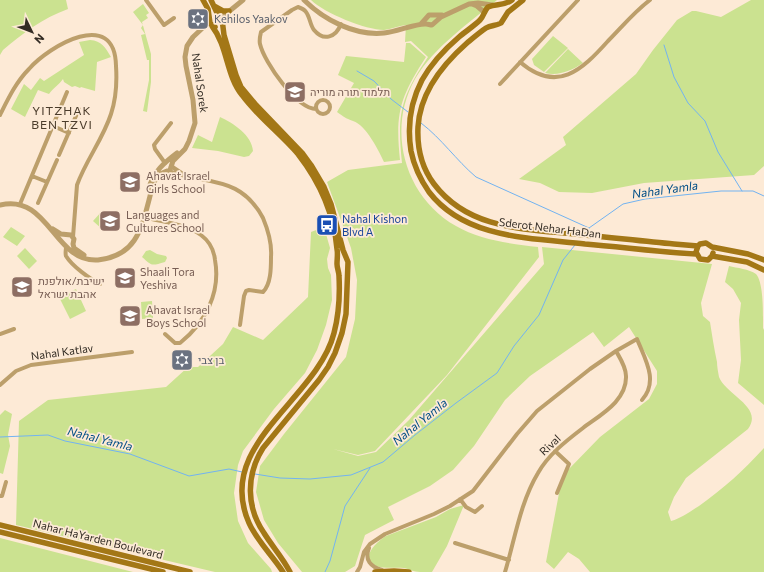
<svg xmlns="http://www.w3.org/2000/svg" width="764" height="572" font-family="Commissioner,Heebo,sans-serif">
	<rect width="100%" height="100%" fill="#fdead6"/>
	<path fill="#cbe290" d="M0,0H66L68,9C43,18 23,33 3,50L0,55Z
		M311,0H497C468,24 435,46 415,79C386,131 405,197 456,226C480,240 511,244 538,247L539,257L447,375L375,451L358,455L333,449L358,456L376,452L409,420L544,264L542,247L712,264L701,303L703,316L710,322C712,335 714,348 717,362C717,366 718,372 719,377C726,395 764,407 748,429L686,478L674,497L668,512L671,521C682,518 689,512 699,506C724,488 743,471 764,448V572H590L579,559L568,552L554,569L546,562L560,488L567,471L600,437L649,399L657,384V371L629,327L604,347L593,332L530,376L505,400L474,446L453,470L430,486L388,507L394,520L365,535L355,566L345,572H302L278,543L264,520L256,492L260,466L284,434L346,357L355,319L357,280L351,248L327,182L348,170L402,163C397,115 400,98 428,57L411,41L405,42L406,25C399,26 391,29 384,30C366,30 324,13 311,0Z
		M751,0H764V166L754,175L644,183L592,193L559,192L540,183L519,179L566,145L563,137L636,74L653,50L677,20L692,11H696L721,17Z
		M143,4L149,13L146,15L148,18L142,22L151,54V82L147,112L143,111L149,80V60H147L141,35L145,34L141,28L143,25L133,12Z
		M553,36L568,48L544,72L534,65L532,59Z
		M90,40C102,41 105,47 111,57L97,62L95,91L81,87L80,88L75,86L72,87L64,82L63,79C59,85 53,88 49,94L38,90L25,117L11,109L24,84L31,90L40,78L44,81L84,55L79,42Z
		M406,43H410L426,57C400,97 395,113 400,160L384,162C379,151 366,125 353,121C345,118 344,117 337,112L354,83L338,75L346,56L404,62Z
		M568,49L583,63C571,71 559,76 545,73Z
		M220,117C233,123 252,135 253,151L249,156L244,157L218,151L192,148L198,135L212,142Z
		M102,211L111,219L102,229L93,221Z
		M11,227L25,236L17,246L3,237Z
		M324,227L330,248L327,259L328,268L331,275L332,300L326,325L317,350L305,373L274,409L243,451L238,465L234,493L238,521L248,543L271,569L272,572H215L16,525L19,421L48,400L166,387L188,367H198L223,344L233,327L263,340L308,297L311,232Z
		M25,248L37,261L29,269L17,256Z
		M150,250L157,254L166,256L167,258L165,262C151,266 152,266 142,257L146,251Z
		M729,266C737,268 749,269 756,274C764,283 763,315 763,328L764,330V405L738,383L741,360L739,320L741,303L733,289L725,282Z
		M76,289L86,311L70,319L59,297Z
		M152,301L153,318L142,319L141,302Z
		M5,410L12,414L8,435L10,446L3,474L0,473V415Z
		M464,505L447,546L432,572C428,572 424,572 420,572C414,572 409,569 404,568C395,567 385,569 376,566C359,559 376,542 386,536L436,517L450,509Z
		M0,538L133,572H0Z"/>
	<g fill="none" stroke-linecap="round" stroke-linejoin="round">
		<path stroke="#72b3f1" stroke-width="1" d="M664,45L674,77L688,103L705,121L718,152L742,191
			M357,71L374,81L391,99L408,112
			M421,123C442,139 456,160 476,177L589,228
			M585,233L589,228L623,204L645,199L721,191H753L764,196
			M0,437L48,435L65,441L130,454L189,476L229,469L242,472
			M255,474L280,478L310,479L351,475L383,462L415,435L456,403L497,373L514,346L539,315L563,260L575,245
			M325,572L330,561L345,506L370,468"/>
		<path stroke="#bc9f6b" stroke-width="4" d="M146,0L164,25L174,18
			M520,62C557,94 582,70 608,41C622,27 634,12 650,0
			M500,84L578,0
			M316 107a7 7 0 1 1 14 0a7 7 0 1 1-14 0Z
			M316,109C297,109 264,62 260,44C259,40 260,36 261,32L292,10L298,7C301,8 304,9 306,12C310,17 310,25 314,30C324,42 336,37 341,24
			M0,115C8,99 16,82 29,69C49,46 115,7 116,66C117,81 116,99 111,114C103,139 86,160 77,185L73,237
			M53,126L69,133
			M59,155L79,109
			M165,163L155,149L154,145L171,123
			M171,166L183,174
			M168,171C207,185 240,175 263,218C268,230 272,244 271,257C271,268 271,284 263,292L249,290L246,291L244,296L240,325
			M32,176L47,182
			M38,203L57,160
			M20,204L67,92
			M142,217C159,221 187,224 201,235C209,241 214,250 215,260C221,293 205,323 180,343H175L165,334
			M66,247C66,250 65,253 66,256C72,266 90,279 100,284
			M0,334L14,329
			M0,385L16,371L31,365L132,352
			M555,451L569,464L557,493
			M0,496H2L6,482
			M460,499L466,507L475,512L482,506
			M455,543L509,560
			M369,548C364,560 371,567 382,570
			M357,572L360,567L364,552L370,544L385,534L434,514L450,506L473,491L517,434L537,411L590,369L616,351L637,339C645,359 659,381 642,400
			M505,572C515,539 520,503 538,473C548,455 566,441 583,428C600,415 627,401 626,376C626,367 620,358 616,351"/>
		<path stroke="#bc9f6b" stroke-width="5" d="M304,0C324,20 355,36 384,33C396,32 417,23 426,24C428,24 430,25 432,25L441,17L469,4L478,3L492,5
			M472,4L477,6L484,12
			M221,18L243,0
			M421,24L429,15H442
			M149,188C153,172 165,162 177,153
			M0,205C49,193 54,263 98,260C135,256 141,231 149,200C151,193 152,184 157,177C161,173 165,172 170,170L173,161L185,149L189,141L195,123L193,100L186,66L185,57L187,46L193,37L209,22
			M53,229L61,234L71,235L74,239L73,244L74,248L84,255"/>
		<path stroke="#a37716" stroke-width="5.5" d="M203,0L208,9L210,23L215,27
			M211,0L218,15L222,19L224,35L236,75L241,87L256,105L303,154L311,165L324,187L331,204L343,250L348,262L346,314L342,333L335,353L328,367L319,380L263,448C246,475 246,507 264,533C272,546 283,558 290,572
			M512,0C502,7 497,3 488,7C484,11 484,16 480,20C474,26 466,31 459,37C445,49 431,64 422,80C410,103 407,126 411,151C414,166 420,179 429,192C465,239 531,238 585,244C622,247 659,252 696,254
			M523,0L508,12L501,23C496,26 491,25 486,28C480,32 473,38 467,43C442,65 420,92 418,127C417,147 422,168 434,184C468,229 523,229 575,234C608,237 641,241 674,244L698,246L700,244L706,243L712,247L748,254L764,260
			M214,6L223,11H229
			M212,26C228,47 226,75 242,95C258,117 280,133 298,154C319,181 334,214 337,249C338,254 337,259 337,264C337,268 339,272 339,276C340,295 339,314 334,333C317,400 214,444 249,523C257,541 272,555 283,572
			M698,246L696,252L700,259L708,260L712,256L713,253
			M712,256L747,262L764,270
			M0,525L190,572
			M0,532L163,572
			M375,572L394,571L409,572"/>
	</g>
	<defs>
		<g id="synagogue-square" transform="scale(1.15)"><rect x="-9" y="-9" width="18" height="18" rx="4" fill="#6b7280" stroke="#fdead6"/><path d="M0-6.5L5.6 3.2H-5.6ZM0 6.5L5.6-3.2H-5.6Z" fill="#fff"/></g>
		<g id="school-square" transform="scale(1.15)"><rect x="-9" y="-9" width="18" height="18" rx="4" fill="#8d6e63" stroke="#fdead6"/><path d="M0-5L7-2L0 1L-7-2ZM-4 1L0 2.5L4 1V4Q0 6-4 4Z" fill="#fff"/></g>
		<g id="bus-square" transform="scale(1.15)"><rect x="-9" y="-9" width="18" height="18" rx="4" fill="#1a4fb4" stroke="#fdead6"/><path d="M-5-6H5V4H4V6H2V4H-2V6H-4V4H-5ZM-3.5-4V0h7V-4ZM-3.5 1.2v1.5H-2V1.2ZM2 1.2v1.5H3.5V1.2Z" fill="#fff"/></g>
	</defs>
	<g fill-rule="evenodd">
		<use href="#synagogue-square" x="198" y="19"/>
		<use href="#school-square" x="295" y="92"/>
		<use href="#school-square" x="130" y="182"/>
		<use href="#school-square" x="110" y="221"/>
		<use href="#bus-square" x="327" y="225"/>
		<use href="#school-square" x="125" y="278"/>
		<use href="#school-square" x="22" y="287"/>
		<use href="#school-square" x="130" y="316"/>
		<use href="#synagogue-square" x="182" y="360"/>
	</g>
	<g text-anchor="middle" stroke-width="3.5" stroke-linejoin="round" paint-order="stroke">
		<g font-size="11" fill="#5b616d" stroke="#fdead6" text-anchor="start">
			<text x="214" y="23">Kehilos Yaakov</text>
			<text x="198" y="364">בן צבי</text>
		</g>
		<g font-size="11" fill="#332c24" stroke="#fdead6">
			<text transform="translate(200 83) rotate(82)" y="4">Nahal Sorek</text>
			<text transform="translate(550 228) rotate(7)" y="4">Sderot Nehar HaDan</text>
			<text transform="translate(62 352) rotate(-8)" y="4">Nahal Katlav</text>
			<text transform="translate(550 445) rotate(-44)" y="4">Rival</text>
			<text transform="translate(98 539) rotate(14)" y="4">Nahar HaYarden Boulevard</text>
		</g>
		<g font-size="11" fill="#785e54" stroke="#fdead6" text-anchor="start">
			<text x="310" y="96">תלמוד תורה מוריה</text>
			<text x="146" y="180">Ahavat Israel<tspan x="146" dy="13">Girls School</tspan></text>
			<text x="126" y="219">Languages and<tspan x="126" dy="13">Cultures School</tspan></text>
			<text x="140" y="276">Shaali Tora<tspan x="140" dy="13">Yeshiva</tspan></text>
			<text x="38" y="285">ישיבת/אולפנת<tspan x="38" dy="13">אהבת ישראל</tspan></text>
			<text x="146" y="314">Ahavat Israel<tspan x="146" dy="13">Boys School</tspan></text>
		</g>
		<g font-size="11" fill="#164399" stroke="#fdead6" text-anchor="start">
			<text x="342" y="223">Nahal Kishon<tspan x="342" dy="13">Blvd A</tspan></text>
		</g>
		<g font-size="12" letter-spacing="1" fill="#4b3c2b" stroke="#fdead6">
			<text x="62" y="115">YITZHAK<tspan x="62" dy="14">BEN TZVI</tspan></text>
		</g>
		<g font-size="12" font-style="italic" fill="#014e86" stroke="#fdead6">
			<text transform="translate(665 190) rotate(-8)" y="4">Nahal Yamla</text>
			<text transform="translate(420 422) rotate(-39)" y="4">Nahal Yamla</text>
			<text transform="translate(100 439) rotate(14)" y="4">Nahal Yamla</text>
		</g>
	</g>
	<g transform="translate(32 32) rotate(133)" stroke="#fdead6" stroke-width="3" paint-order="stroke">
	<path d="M0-3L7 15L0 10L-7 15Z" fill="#332c24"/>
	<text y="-6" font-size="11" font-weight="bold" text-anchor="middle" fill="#332c24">N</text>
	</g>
</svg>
